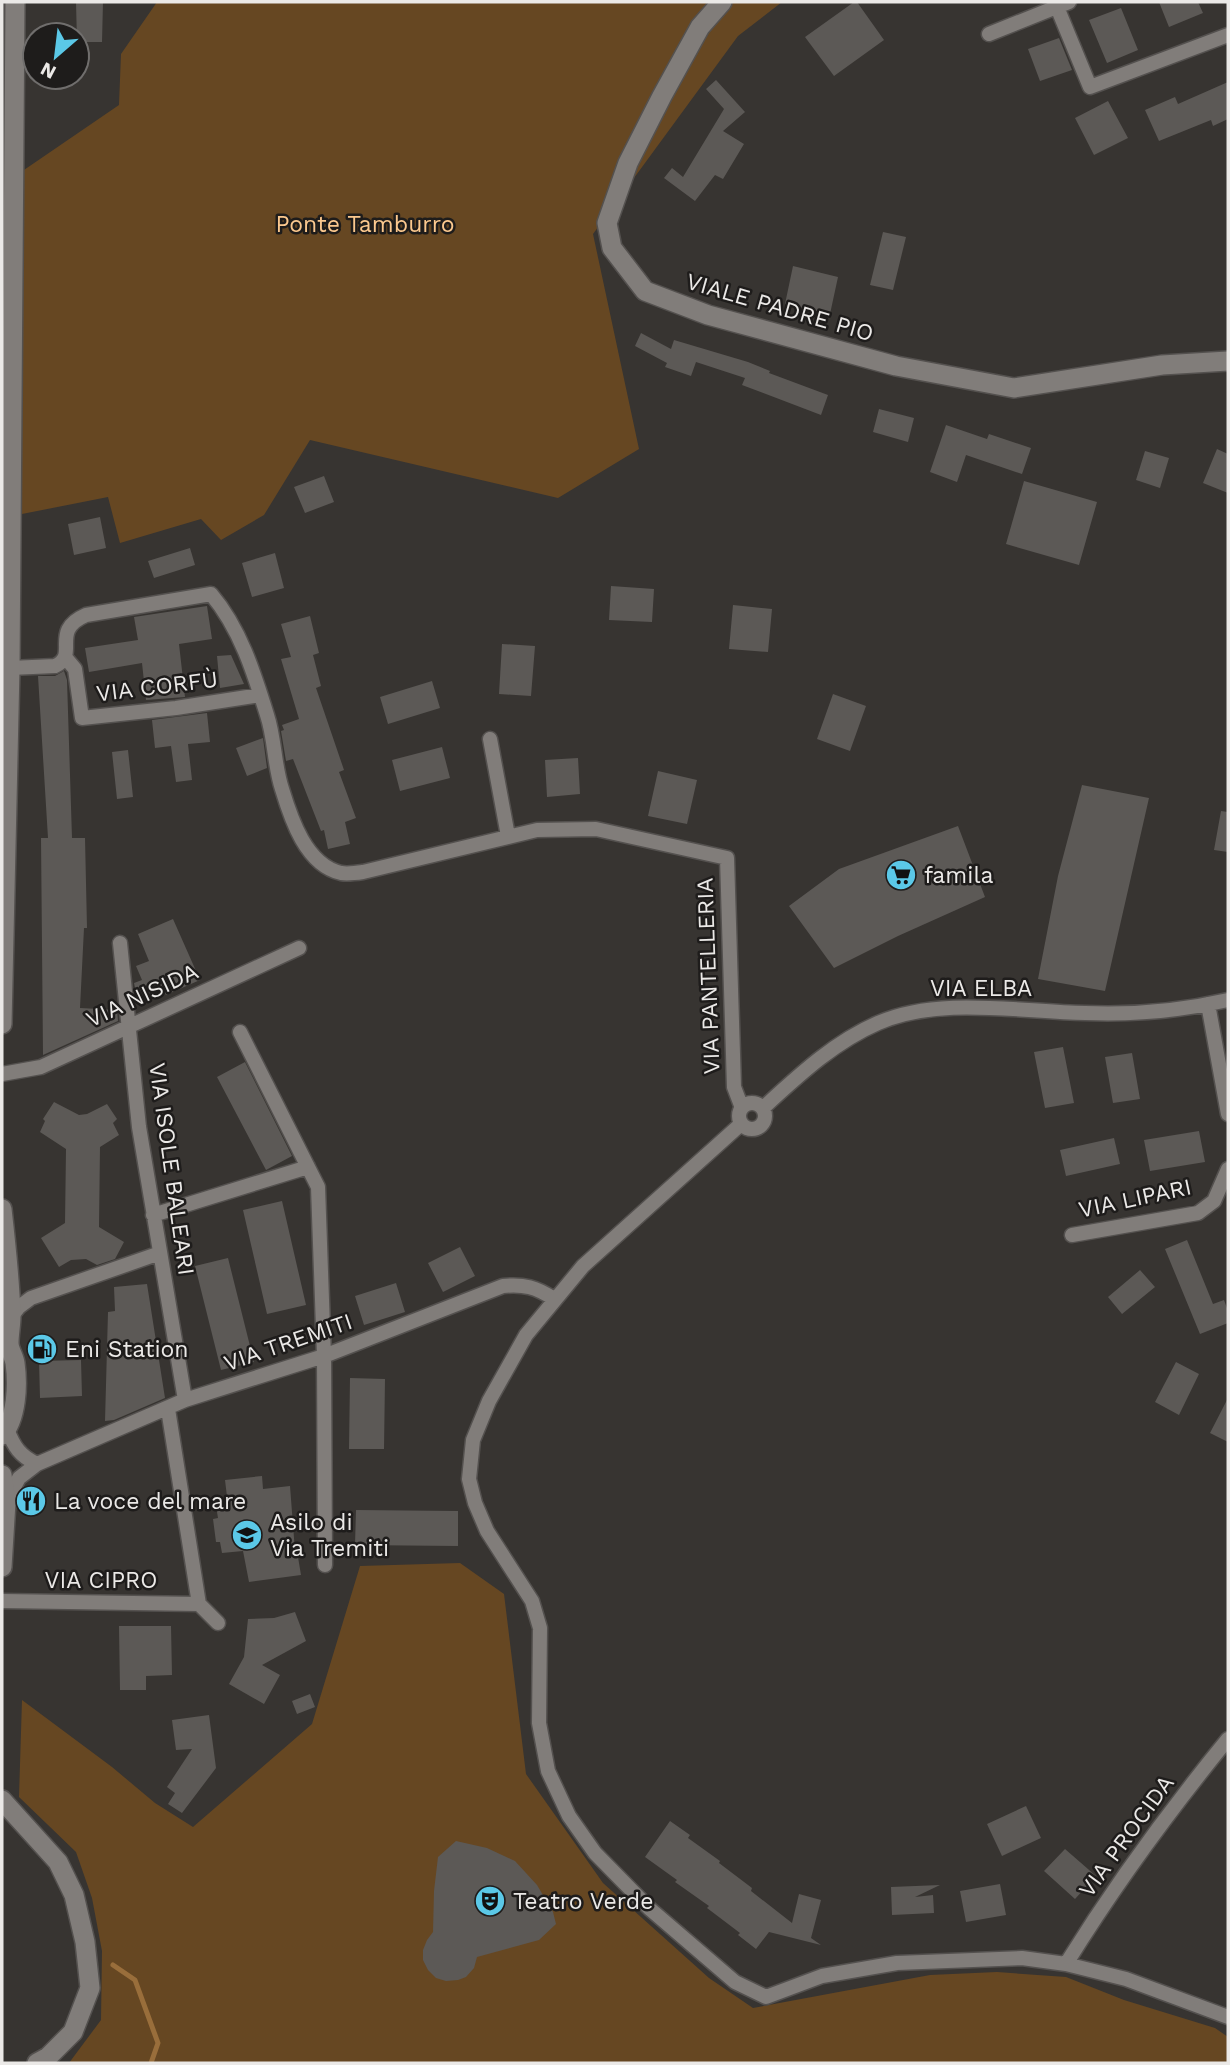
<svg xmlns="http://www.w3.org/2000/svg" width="1230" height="2065" font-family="'Work Sans',sans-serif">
	<rect width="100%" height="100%" fill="#373431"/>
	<path fill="#664722" d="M157,2H782L738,36L593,234L639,449L558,498L310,440L264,515L221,540L201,519L120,543L108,497L22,514L2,546V185L119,105L121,54Z
		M460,1563L504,1594L526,1774L603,1883L709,1978L753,2008L930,1975L997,1972L1066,1977L1124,2000L1215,2028L1228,2037V2063H69L101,2020L102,1951L92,1898L76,1852L19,1797L22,1700L112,1767L155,1803L193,1827L312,1724L360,1566Z"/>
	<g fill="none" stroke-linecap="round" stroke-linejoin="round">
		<path stroke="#996e3b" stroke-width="5" d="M113,1965L135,1980L158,2043L151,2063"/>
	</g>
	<path fill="#5c5956" d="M76,2H103L102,42H77Z
		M854,2H857L884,40L834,76L805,37Z
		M1159,2H1198L1203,13L1169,27Z
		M1121,8L1138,50L1107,63L1089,20Z
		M1059,38L1072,70L1040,81L1028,49Z
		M716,80L745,112L723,131L744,144L723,179L715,175L695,201L664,178L672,168L683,177L724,109L706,89Z
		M1228,82V119L1213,126L1211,120L1159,141L1145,110L1175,97L1178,104Z
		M1108,101L1128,138L1094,155L1075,118Z
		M883,232L906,237L893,290L870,285Z
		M793,266L838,277L830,314L785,304Z
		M641,333L671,349L674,340L748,362L770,371L769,373L828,395L821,415L742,385L745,378L696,362L691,376L665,367L667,363L635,346Z
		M879,409L914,418L908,442L873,432Z
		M946,425L987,439L989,434L1031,448L1022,474L966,455L957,482L930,472Z
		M1217,449L1228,454V493L1203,483Z
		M1145,451L1169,458L1160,488L1136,480Z
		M324,476L334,502L305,513L294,487Z
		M1024,481L1097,502L1079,565L1006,544Z
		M100,517L106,548L74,555L68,524Z
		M190,548L195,565L154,578L148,561Z
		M275,553L284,588L252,597L242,563Z
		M611,586L654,589L652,622L609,620Z
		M733,605L772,609L768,652L729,649Z
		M207,606L212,639L179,644L185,697L146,700L142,663L89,672L85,648L138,640L134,617Z
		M310,616L319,653L313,655L321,686L316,688L344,770L339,772L356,818L345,822L350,844L328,849L324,830L321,831L293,759L286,761L281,731L284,730L282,725L299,719L281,659L291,657L281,624Z
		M502,644L535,646L531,696L499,694Z
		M231,655L244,684L220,688L217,656Z
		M64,671L67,680L72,838H85L87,928H84L80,1008L117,1010L118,1021L43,1055L41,838H48L38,676H55Z
		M432,681L440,708L388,724L380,697Z
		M833,694L866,706L850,751L817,739Z
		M207,713L210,742L188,744L192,780L176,782L171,746L155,748L152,720Z
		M263,738L267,768L247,776L236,748Z
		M442,747L450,778L400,791L392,760Z
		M128,750L133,797L117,799L112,752Z
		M578,758L580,794L547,797L545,760Z
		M658,771L697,780L687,824L648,816Z
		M1082,785L1149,798L1105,991L1038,979L1058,876Z
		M1221,811L1228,812V852L1214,850Z
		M958,826L985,897L898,936L834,968L789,906L839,869Z
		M173,919L200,980L166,995L162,987L137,998L134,983L142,980L136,966L149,961L138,934Z
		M1063,1047L1074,1103L1045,1108L1034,1052Z
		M1132,1053L1140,1099L1113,1103L1105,1057Z
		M245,1062L292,1156L266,1170L217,1077Z
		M54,1102L79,1115L87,1114L107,1104L117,1119L113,1123L119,1135L100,1147L99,1227L124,1242L115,1259L97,1265L86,1259L71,1260L59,1267L41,1238L65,1223L66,1149L40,1132L45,1121L43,1119Z
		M1199,1131L1205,1162L1150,1171L1144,1140Z
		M1114,1138L1120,1164L1066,1176L1060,1150Z
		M282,1201L306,1305L267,1314L243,1210Z
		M1187,1240L1213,1304L1224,1300L1228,1311V1323L1200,1334L1165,1249Z
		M460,1247L475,1276L443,1292L428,1263Z
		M228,1258L254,1362L221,1370L195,1266Z
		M1140,1270L1155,1287L1122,1314L1108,1297Z
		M396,1283L405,1312L364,1325L355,1296Z
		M147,1284L165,1398L114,1420L105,1421L108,1312L115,1311L114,1287Z
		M81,1360L82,1396L40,1398L39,1361Z
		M1176,1362L1199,1374L1179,1415L1155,1402Z
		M350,1378L385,1379L384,1449H349Z
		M1228,1398V1442L1210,1433Z
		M262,1476L263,1489L290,1486L295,1551H297L301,1575L249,1582L243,1551L222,1553L220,1542H216L213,1519L218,1518L216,1506L228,1505L225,1480Z
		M356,1510L458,1511V1546L355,1545Z
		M295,1612L306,1641L262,1665L280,1675L264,1704L229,1684L244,1657L248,1619L274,1618Z
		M119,1626H171L172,1675L146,1676V1690H120Z
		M310,1694L315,1707L297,1714L292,1701Z
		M209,1715L216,1768L182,1813L168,1804L175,1793L167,1787L192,1749L176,1750L172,1720Z
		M1026,1806L1041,1838L1002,1856L987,1824Z
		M670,1821L690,1835L688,1838L720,1861L719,1863L752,1888L751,1891L792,1923L799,1894L821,1900L811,1938L821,1945L769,1932L756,1949L738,1935L740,1933L707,1908L709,1906L675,1882L677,1880L645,1857Z
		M456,1841L487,1848L515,1861L537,1885L553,1912L556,1924L539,1940L477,1957L474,1968L466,1977L458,1980L446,1981L436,1978L428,1970L423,1960V1950L427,1940L433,1932L434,1891L438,1857Z
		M1065,1849L1096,1876L1075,1899L1044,1871Z
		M1000,1884L1006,1915L966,1922L960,1891Z
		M940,1885L915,1897L933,1895L934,1913L892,1915L891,1887Z"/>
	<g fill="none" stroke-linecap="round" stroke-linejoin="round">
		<g stroke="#54514f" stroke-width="17">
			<path id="street" d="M1057,7L1090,87L1228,35
				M989,34L1069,2
				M65,657L75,669L82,718L176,708L260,695
				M10,668L55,666C80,655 49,631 86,615L211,594C240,628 254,673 267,715C275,739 274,765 282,789C291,819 306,865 341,873C347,874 356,873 363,872L537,830L596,829L727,858L734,1087L742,1108
				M490,739L508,836
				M120,943L139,1127L185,1400
				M1208,1004L1228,1114
				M240,1032L318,1187L324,1356L325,1565
				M2,1074L41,1067L299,948
				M739 1116a13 13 0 1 1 26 0a13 13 0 1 1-26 0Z
				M763,1108C798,1076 834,1042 878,1023C940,996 1019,1012 1085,1013C1134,1015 1180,1011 1228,1000
				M741,1124L583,1266L526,1335L489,1401L473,1440L469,1479L475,1503L487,1531L532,1601L540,1628L539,1723L548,1771L569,1816L595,1853L650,1909L735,1982L766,1997L822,1976L897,1963L1022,1958L1066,1964L1126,1979L1228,2017
				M153,1215L308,1167
				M1072,1235L1198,1213L1214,1201L1228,1169
				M11,1317L19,1307L31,1298L160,1253
				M168,1409L199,1604L218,1623
				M7,1429C14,1447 20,1456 37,1464
				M6,1502L19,1478L37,1464L185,1400L324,1356L503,1286C524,1284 536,1287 554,1299
				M2,1601L199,1604
				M1066,1964C1115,1885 1169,1811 1228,1739"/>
		</g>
		<g stroke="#54514f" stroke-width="22">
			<path id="secondary" d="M722,2L700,27L662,96L628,163L607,223L612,248L645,291L708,315L896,366L1014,388L1162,365L1228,361
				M2,1024L10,668L15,2
				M2,1209C6,1244 10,1280 11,1316C11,1325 9,1334 9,1343C9,1350 14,1356 15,1363C18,1384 17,1419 2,1435
				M2,1475L6,1502L2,1567
				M2,1800L58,1862L74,1895L85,1942L90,1988L73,2032L48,2057L37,2063"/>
		</g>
		<use href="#street" stroke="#817d7a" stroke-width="14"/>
		<use href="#secondary" stroke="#817d7a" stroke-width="19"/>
	</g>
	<defs>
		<g id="supermarket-disc" transform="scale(1.575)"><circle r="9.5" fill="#5bc8e7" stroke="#1e1c1b"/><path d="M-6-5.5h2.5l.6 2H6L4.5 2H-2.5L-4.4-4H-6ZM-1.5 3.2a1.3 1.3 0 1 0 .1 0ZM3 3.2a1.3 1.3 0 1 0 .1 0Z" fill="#111"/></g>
		<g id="fuel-disc" transform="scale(1.575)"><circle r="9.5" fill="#5bc8e7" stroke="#1e1c1b"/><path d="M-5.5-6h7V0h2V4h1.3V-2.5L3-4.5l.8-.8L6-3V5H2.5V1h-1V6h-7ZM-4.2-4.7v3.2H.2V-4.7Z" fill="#111"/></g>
		<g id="restaurant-disc" transform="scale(1.575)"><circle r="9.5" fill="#5bc8e7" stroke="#1e1c1b"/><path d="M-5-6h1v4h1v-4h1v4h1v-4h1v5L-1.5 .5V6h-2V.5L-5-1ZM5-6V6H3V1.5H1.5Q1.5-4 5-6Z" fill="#111"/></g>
		<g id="school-disc" transform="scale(1.575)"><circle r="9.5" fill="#5bc8e7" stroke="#1e1c1b"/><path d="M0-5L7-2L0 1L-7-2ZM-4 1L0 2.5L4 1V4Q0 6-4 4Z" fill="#111"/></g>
		<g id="theatre-disc" transform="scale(1.575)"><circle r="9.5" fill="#5bc8e7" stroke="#1e1c1b"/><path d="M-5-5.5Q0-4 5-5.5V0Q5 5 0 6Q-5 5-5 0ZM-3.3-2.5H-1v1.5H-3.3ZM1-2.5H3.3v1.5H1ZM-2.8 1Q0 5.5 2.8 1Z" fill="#111"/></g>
	</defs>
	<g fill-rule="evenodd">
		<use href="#supermarket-disc" x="901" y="875"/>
		<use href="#fuel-disc" x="42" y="1349"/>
		<use href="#restaurant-disc" x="31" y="1501"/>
		<use href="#school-disc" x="247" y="1535"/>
		<use href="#theatre-disc" x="490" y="1901"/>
	</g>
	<g text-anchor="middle" stroke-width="5" stroke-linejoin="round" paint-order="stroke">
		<g font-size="23" fill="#fbc88e" stroke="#1e1c1b">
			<text x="365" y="232">Ponte Tamburro</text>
		</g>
		<g font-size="23" fill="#ebe9e7" stroke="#1e1c1b">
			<text transform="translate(780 307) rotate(16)" y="8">VIALE PADRE PIO</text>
			<text transform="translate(157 686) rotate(-7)" y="8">VIA CORFÙ</text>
			<text transform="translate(708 976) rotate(-92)" y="8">VIA PANTELLERIA</text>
			<text x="981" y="996">VIA ELBA</text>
			<text transform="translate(142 995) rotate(-25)" y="8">VIA NISIDA</text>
			<text transform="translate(172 1169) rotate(82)" y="8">VIA ISOLE BALEARI</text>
			<text transform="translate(1135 1198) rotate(-12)" y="8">VIA LIPARI</text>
			<text transform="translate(288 1342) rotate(-19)" y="8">VIA TREMITI</text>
			<text x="101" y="1588">VIA CIPRO</text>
			<text transform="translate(1126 1836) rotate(-54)" y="8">VIA PROCIDA</text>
		</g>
		<g font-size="23" fill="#ebe9e7" stroke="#1e1c1b" text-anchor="start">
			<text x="924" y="883">famila</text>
			<text x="65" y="1357">Eni Station</text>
			<text x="54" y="1509">La voce del mare</text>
			<text x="270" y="1530">Asilo di<tspan x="270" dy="26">Via Tremiti</tspan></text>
			<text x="513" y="1909">Teatro Verde</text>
		</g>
	</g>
	<rect width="1230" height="2065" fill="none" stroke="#ebe9e7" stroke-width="7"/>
	<g transform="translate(56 56) rotate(208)"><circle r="33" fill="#1e1c1b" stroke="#706e6d" stroke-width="2"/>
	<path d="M0-5L12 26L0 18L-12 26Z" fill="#5bc8e7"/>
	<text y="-10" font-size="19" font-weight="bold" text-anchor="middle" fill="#ebe9e7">N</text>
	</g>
</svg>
